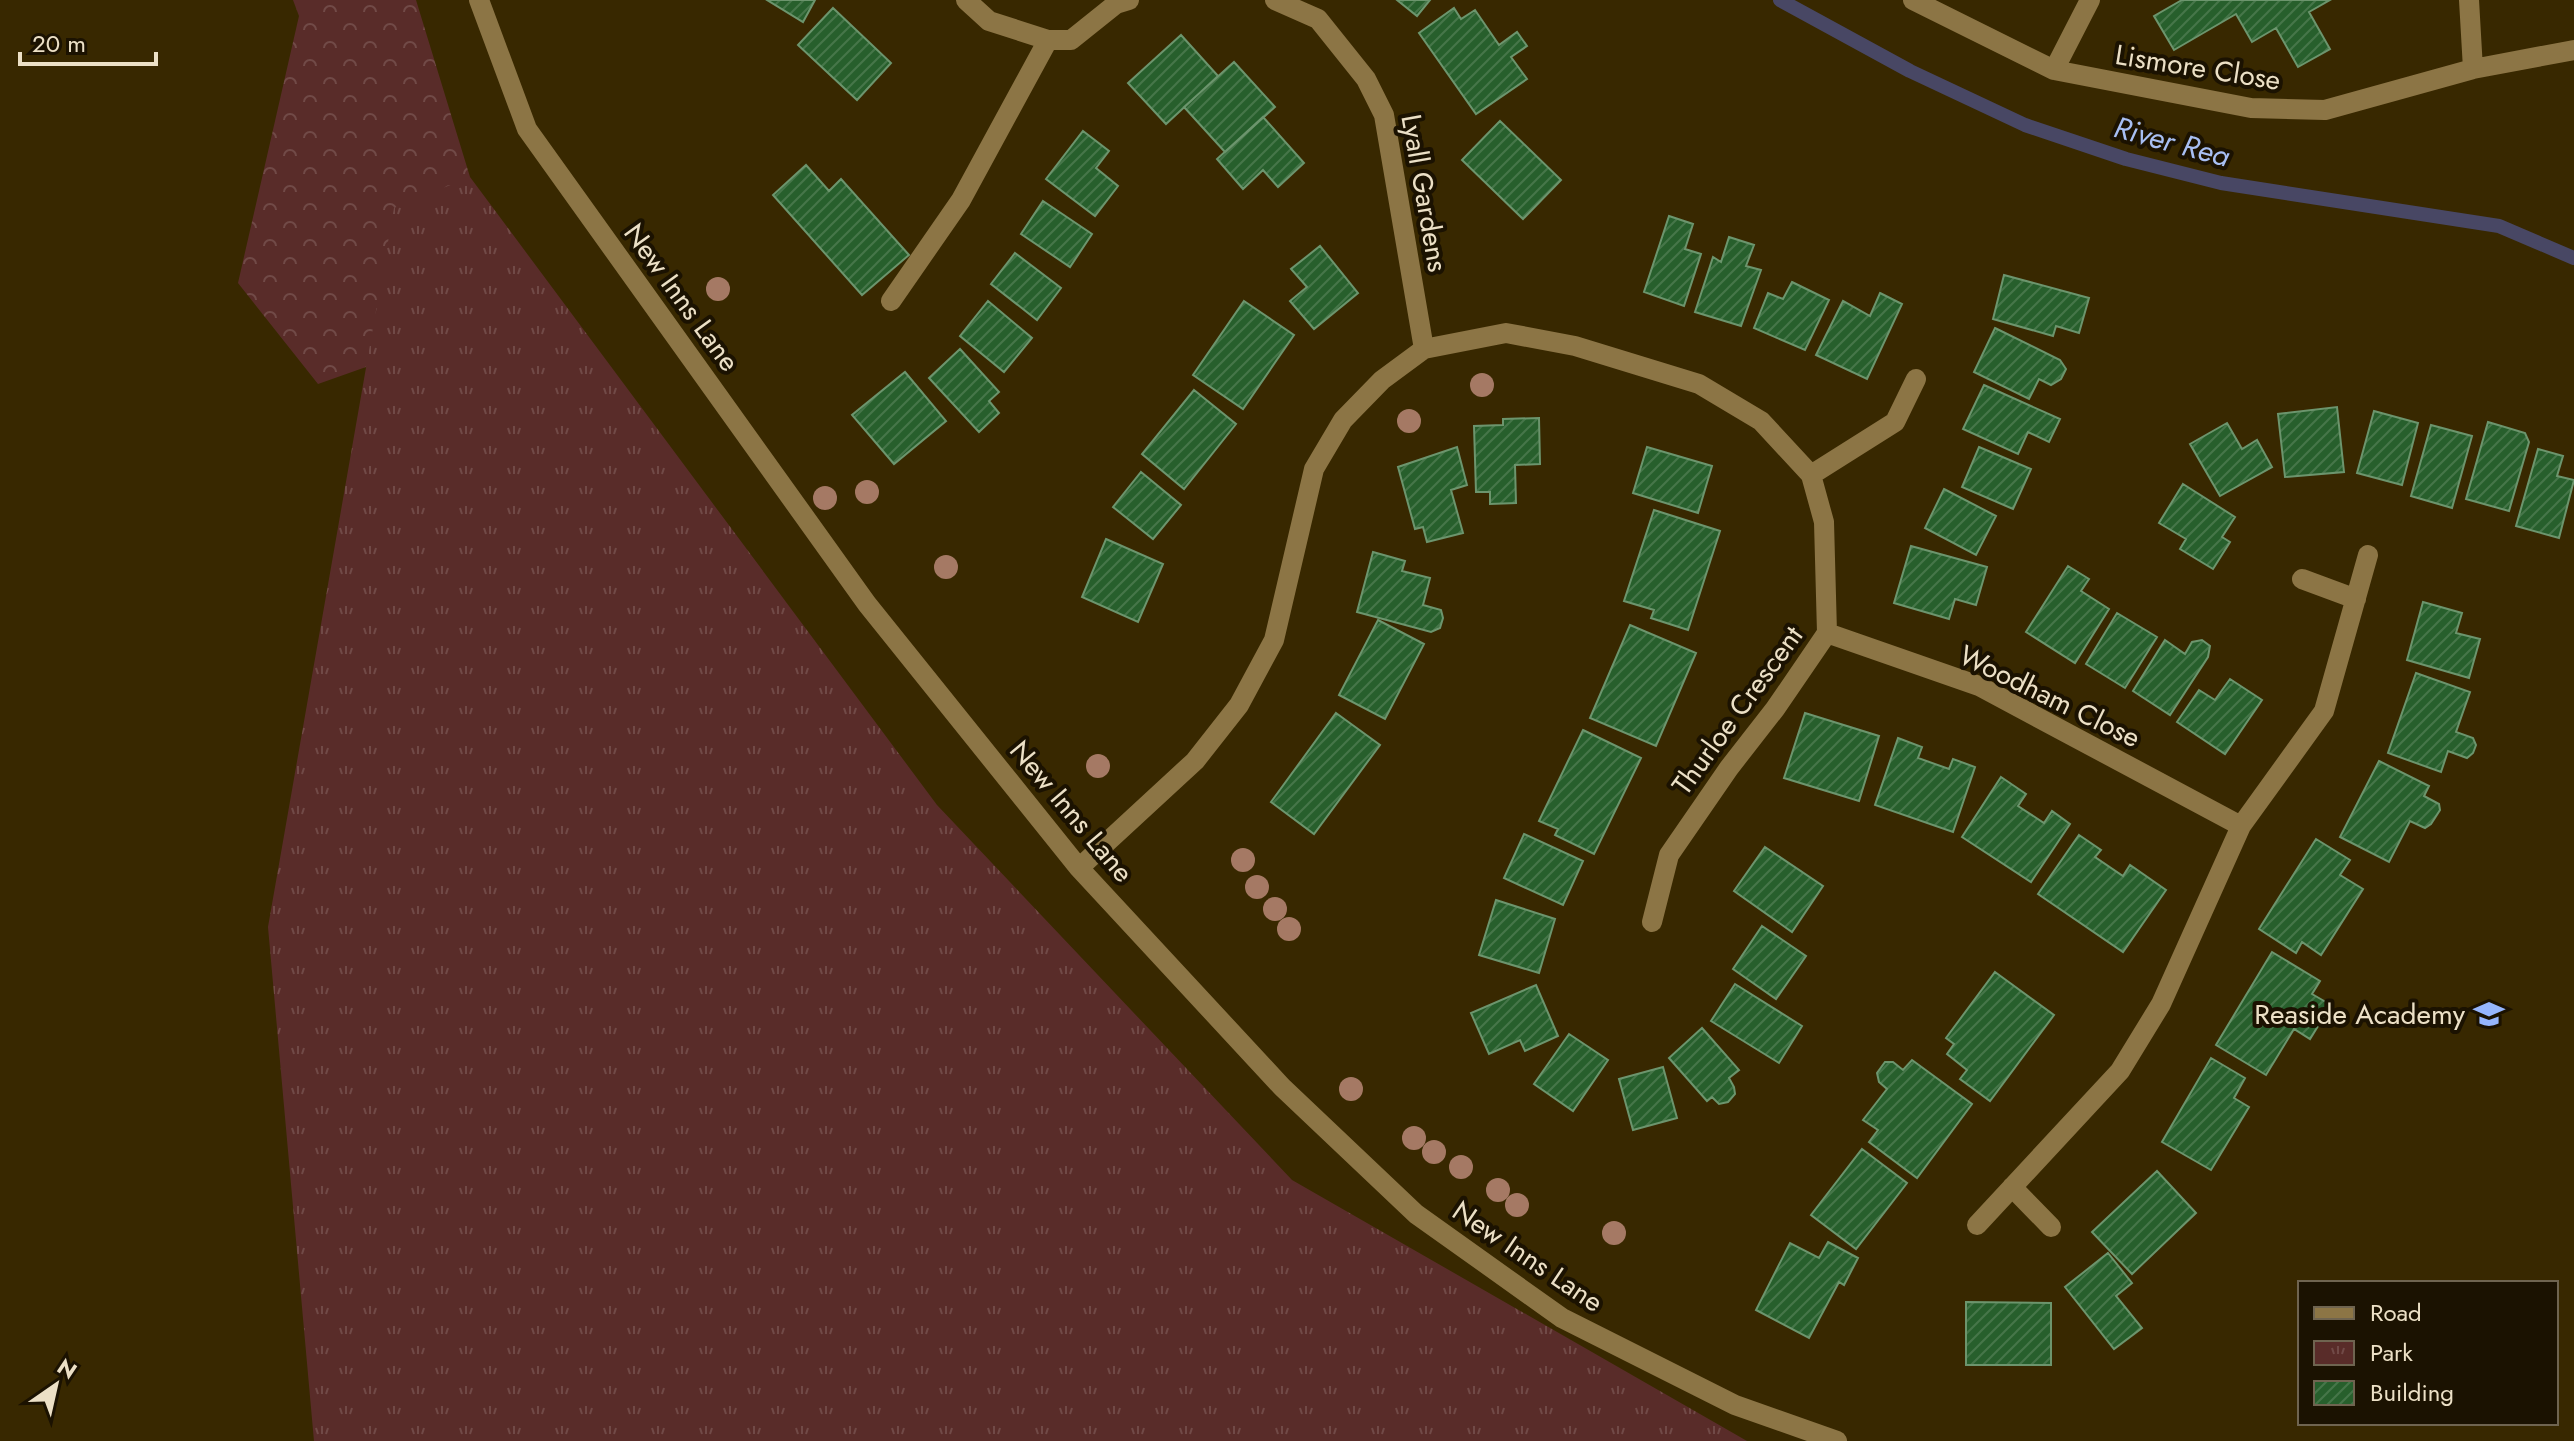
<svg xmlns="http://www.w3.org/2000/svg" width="2574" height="1441" font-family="Jost,sans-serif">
	<defs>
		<pattern id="forest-crowns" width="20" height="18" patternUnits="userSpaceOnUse" patternTransform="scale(2)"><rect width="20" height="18" fill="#592c29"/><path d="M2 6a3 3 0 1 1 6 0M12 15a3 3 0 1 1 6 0" fill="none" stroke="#714a47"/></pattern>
		<pattern id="park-tufts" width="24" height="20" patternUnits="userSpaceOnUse" patternTransform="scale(2)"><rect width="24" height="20" fill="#592c29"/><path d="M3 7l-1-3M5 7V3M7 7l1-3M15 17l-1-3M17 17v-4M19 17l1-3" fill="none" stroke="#714a47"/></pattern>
		<pattern id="building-hatch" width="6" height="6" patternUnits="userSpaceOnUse" patternTransform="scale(2)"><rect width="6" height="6" fill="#275f2c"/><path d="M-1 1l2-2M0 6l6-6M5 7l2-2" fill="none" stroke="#467649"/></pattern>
	</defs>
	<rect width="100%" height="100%" fill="#382800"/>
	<path fill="url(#forest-crowns)" d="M293,0H416L470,177L438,280L366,367L318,384L238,283L299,16Z"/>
	<path fill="url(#park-tufts)" d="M470,177L937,805L1292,1180L1747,1441H314L268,927L394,208Z"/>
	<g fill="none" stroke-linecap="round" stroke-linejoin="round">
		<path stroke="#484764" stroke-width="14" d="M1780,0L1910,71L2025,125L2126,159L2221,183L2499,226L2574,258"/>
	</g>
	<path fill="url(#building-hatch)" stroke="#6c956d" stroke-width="2" d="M767,0H815L803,22Z
		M1397,0H1430L1417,16Z
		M2182,0H2330L2309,12L2330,49L2298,67L2276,28L2252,42L2236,14L2174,50L2154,16Z
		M833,8L891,63L857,100L798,45Z
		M1454,8L1461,19L1475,10L1499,45L1517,32L1527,46L1511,57L1527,79L1476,114L1419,33Z
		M1181,35L1218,76L1166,124L1128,83Z
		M1234,62L1275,107L1225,152L1184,107Z
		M1263,117L1304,163L1278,187L1263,170L1243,189L1217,159Z
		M1500,121L1561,180L1523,219L1462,160Z
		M1083,131L1109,151L1096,168L1118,186L1095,216L1046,179Z
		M806,165L829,191L841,179L909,255L862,295L773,195Z
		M1043,201L1092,234L1070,267L1021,234Z
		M1669,216L1693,224L1685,249L1701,254L1684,306L1644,292Z
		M1729,237L1754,245L1746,266L1761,270L1741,326L1695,312L1713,257L1721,262Z
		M1320,246L1358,293L1314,329L1290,301L1307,287L1291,269Z
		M1015,253L1061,288L1037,320L991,284Z
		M2004,275L2089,298L2079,333L2056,326L2053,336L1993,319Z
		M1792,282L1829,300L1805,350L1754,328L1768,293L1783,299Z
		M1880,293L1902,304L1867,379L1816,355L1843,301L1870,316Z
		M988,301L1032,338L1004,372L960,336Z
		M1244,301L1294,335L1243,409L1193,375Z
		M1995,328L2060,360L2066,369L2061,379L2051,385L2039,379L2029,399L1974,372Z
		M960,349L999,392L989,401L999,413L979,432L929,378Z
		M905,372L946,421L894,464L852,415Z
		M1984,385L2060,419L2049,442L2028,432L2018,454L1963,429Z
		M1194,390L1236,424L1184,489L1142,454Z
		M2337,407L2344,472L2285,477L2278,414Z
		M2374,411L2418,423L2402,485L2357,473Z
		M1539,418L1540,464L1515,465L1516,503L1490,504V492H1476L1474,426L1503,425V419Z
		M2488,422L2525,433L2529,442L2509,511L2466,499Z
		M2227,423L2242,449L2257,440L2272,467L2220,496L2190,444Z
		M2431,425L2472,436L2452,508L2411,496Z
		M1457,447L1467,485L1451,490L1463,533L1427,542L1423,527L1415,529L1398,467Z
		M1647,447L1712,466L1698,513L1633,493Z
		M1979,447L2031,469L2013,509L1962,487Z
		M2538,449L2563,456L2557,476L2574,480L2559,538L2516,526Z
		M1141,472L1181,505L1153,539L1113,507Z
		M2183,484L2235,517L2222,537L2230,542L2213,569L2180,549L2186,539L2159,523Z
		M1944,489L1996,516L1976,555L1925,528Z
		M1654,510L1720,531L1688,630L1651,618L1654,610L1624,601Z
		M1106,539L1163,564L1138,622L1082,597Z
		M1911,546L1987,567L1976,605L1955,599L1949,619L1894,603Z
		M1373,552L1405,561L1402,571L1430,578L1423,605L1441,610L1443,618L1440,628L1431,632L1357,612Z
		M2068,566L2089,579L2081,591L2109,609L2075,663L2026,632Z
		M2423,602L2462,613L2456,633L2480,639L2469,678L2407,660Z
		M2117,613L2157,637L2125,688L2086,664Z
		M1378,620L1424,644L1385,719L1339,695Z
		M1630,625L1696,653L1656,746L1590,718Z
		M2165,640L2185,654L2192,642L2202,640L2210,646L2208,657L2170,715L2133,691Z
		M2416,673L2470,692L2456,732L2473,738L2476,745L2473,753L2467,758L2448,751L2441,772L2388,753Z
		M2230,679L2262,700L2225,754L2177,722L2199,690L2215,700Z
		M1336,713L1380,745L1314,834L1271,802Z
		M1805,713L1879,736L1859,801L1784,778Z
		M1583,730L1641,758L1594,854L1555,835L1558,829L1539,821Z
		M1898,738L1922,747L1918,758L1949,769L1953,759L1975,767L1953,832L1875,805Z
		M2379,761L2429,786L2424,796L2439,804L2440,810L2431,824L2425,828L2410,821L2389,862L2340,837Z
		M2001,777L2026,794L2018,806L2044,823L2052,811L2070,824L2031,882L1962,837Z
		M1524,834L1583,861L1563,905L1504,878Z
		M2079,835L2101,850L2095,857L2123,876L2130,865L2166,890L2123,952L2038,894Z
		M2316,839L2350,860L2340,875L2363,889L2321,955L2302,942L2296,953L2259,929Z
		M1765,847L1823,886L1792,932L1734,891Z
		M1496,900L1555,919L1539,973L1479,955Z
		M1762,926L1806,956L1776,999L1733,969Z
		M2272,952L2320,981L2312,994L2331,1005L2310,1039L2294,1029L2266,1075L2216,1045Z
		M1995,972L2054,1015L1990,1101L1960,1079L1967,1070L1947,1054L1954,1044L1946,1038Z
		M1735,984L1802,1026L1779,1063L1711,1021Z
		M1536,985L1558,1036L1525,1051L1520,1040L1489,1054L1471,1013Z
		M1702,1028L1739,1070L1729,1078L1734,1087L1735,1094L1728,1102L1719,1104L1712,1097L1707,1101L1669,1058Z
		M1569,1034L1608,1060L1573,1111L1534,1084Z
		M2211,1058L2245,1078L2234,1098L2249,1107L2211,1170L2162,1142Z
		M1912,1060L1972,1104L1917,1178L1869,1142L1878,1130L1863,1120L1887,1089L1879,1082L1877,1073L1885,1062H1893L1903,1070Z
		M1663,1067L1677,1118L1633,1130L1619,1079Z
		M1862,1149L1907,1183L1856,1249L1811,1215Z
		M2157,1171L2196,1213L2132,1274L2092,1232Z
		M1828,1242L1858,1258L1844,1285L1839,1282L1809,1338L1756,1310L1790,1243L1819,1258Z
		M2108,1253L2132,1283L2116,1296L2142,1328L2114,1349L2065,1287Z
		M1966,1302L2051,1303V1365H1966Z"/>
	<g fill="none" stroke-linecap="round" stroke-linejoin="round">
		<path stroke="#8c7545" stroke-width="20" d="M479,0L527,129L867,604L1079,868L1282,1087L1416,1214L1562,1318L1735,1405L1837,1441
			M966,0L989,21L1048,40H1071L1116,4L1129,0
			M1275,0L1318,19L1366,79L1384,115L1424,349
			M1913,0L2054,70L2251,108L2325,110L2473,69L2574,50
			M2469,0L2473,69
			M2054,70L2090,0
			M891,301L961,200L1048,40
			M1811,475L1895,422L1916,379
			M2302,579L2356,599
			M1827,633L1979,686L2241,826
			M1079,868L1195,761L1239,705L1274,640L1314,469L1343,420L1382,380L1424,349L1506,333L1575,346L1699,384L1761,421L1811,475L1824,522L1827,633L1775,709L1729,768L1669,855L1652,922
			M2012,1187L2051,1227
			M1977,1225L2120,1071L2161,1004L2241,826L2324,711L2368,555"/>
	</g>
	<g fill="#a57964">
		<circle cx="718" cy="289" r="12"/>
		<circle cx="1482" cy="385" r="12"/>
		<circle cx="1409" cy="421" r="12"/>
		<circle cx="867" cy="492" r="12"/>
		<circle cx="825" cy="498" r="12"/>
		<circle cx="946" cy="567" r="12"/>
		<circle cx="1098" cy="766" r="12"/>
		<circle cx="1243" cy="860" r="12"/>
		<circle cx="1257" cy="887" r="12"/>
		<circle cx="1275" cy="909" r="12"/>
		<circle cx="1289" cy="929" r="12"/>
		<circle cx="1351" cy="1089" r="12"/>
		<circle cx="1414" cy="1138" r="12"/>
		<circle cx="1434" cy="1152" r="12"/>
		<circle cx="1461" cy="1167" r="12"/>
		<circle cx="1498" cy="1190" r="12"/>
		<circle cx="1517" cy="1205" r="12"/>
		<circle cx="1614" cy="1233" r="12"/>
	</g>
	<defs>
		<g id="school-bare" transform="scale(2.4)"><path d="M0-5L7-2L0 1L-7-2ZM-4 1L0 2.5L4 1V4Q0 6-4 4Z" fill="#96b6fd" stroke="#1b1201" stroke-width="2.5" paint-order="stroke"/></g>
	</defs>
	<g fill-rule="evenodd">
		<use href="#school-bare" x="2489" y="1014"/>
	</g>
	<g text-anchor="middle" stroke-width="8" stroke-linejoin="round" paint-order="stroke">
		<g font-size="28" fill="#ece0c6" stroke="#1b1201">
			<text transform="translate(2198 67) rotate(9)" y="10">Lismore Close</text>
			<text transform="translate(1425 193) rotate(80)" y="10">Lyall Gardens</text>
			<text transform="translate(682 297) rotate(54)" y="10">New Inns Lane</text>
			<text transform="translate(2050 696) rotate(26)" y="10">Woodham Close</text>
			<text transform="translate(1737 710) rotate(-54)" y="10">Thurloe Crescent</text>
			<text transform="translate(1072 811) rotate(50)" y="10">New Inns Lane</text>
			<text transform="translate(1528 1256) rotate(34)" y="10">New Inns Lane</text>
		</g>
		<g font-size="28" fill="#ece0c6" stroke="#1b1201" text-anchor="end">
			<text x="2465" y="1024">Reaside Academy</text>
		</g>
		<g font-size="30" font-style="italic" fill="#a8bff3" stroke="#1b1201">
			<text transform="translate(2172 142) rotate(15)" y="10">River Rea</text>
		</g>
	</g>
	<rect x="2298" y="1281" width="260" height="144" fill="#1b1201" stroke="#6f6450" stroke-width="2"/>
	<rect x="2314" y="1307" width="40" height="12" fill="#8c7545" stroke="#6f6450" stroke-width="2"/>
	<text x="2370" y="1321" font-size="24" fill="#ece0c6">Road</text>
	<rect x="2314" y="1341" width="40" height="24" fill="url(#park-tufts)" stroke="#6f6450" stroke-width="2"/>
	<text x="2370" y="1361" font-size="24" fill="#ece0c6">Park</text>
	<rect x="2314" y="1381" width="40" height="24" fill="url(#building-hatch)" stroke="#6f6450" stroke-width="2"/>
	<text x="2370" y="1401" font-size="24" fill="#ece0c6">Building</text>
	<g transform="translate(56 1385) rotate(34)" stroke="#1b1201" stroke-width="6" paint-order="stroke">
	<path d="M0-6L14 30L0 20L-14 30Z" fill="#ece0c6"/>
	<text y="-12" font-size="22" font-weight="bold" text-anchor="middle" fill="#ece0c6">N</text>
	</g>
	<path d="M20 52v12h136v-12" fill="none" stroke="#ece0c6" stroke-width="4"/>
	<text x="32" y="52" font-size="24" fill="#ece0c6" stroke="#1b1201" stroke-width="6" paint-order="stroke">20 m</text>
</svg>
